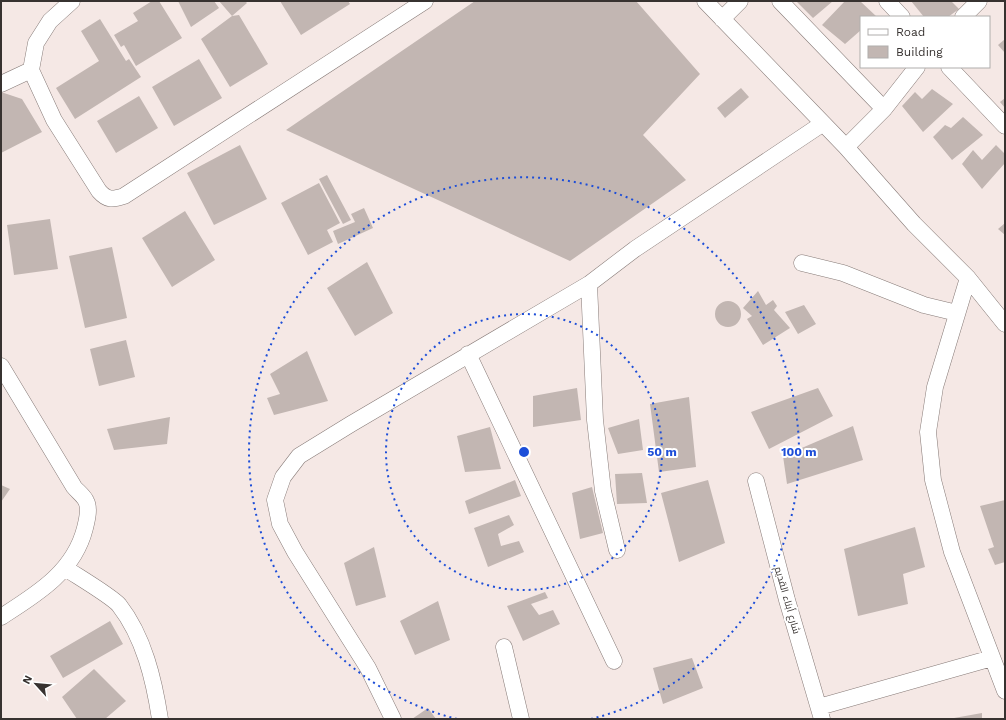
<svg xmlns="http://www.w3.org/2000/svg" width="1006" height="720" font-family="'Work Sans',Cairo,sans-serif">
	<rect width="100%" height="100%" fill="#f5e8e5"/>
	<path fill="#c2b6b2" d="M152,1H159L182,38L136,66L124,45L121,47L114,35L138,21L133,13Z
		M178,1H214L219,8L191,27Z
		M219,1H245L247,3L232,16Z
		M280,1H348L350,4L301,35Z
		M475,1H636L700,74L643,135L686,180L570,261L286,130Z
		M796,1H833L813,18Z
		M845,1H860L877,17H861V30L845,44L822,25Z
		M911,1H951L959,9L948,17H924Z
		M239,15L268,64L230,87L201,39L232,16Z
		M100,19L126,61L129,59L141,77L75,119L56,88L99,61L81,31Z
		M1005,39V53L998,45Z
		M199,59L222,98L174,126L152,87Z
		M741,88L749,97L725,118L717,108Z
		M932,89L953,104L923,132L902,106L915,92L922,99Z
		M1,92L22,99L42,132L1,153Z
		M139,96L158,128L116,153L97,121Z
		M1005,98V108L1000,102Z
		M963,117L983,135L952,160L933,137L945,125L951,128Z
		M240,145L267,199L214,225L187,173Z
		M996,145L1005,154V163L982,189L962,164L973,150L982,160Z
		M327,175L351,220L343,224L319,179Z
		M319,183L340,223L327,230L333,242L308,255L281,203Z
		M364,208L373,228L338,244L333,231L355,222L351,214Z
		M185,211L215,260L172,287L142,238Z
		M50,219L58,269L14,275L7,225Z
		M1005,223V235L998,229Z
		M112,247L127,318L85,328L69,256Z
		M367,262L393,313L355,336L327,288Z
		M758,291L766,305L773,300L777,306L774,310L790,328L763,345L747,319L752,316L743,308Z
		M715 314a13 13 0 1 1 26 0a13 13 0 1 1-26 0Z
		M804,305L816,324L798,334L785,312Z
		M126,340L135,377L99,386L90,349Z
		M307,351L328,401L274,415L267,398L280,394L270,374Z
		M577,388L581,420L533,427V396Z
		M818,388L833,416L769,449L751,412Z
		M689,397L696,467L659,472L650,404Z
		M170,417L167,444L114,450L107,429Z
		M639,419L643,450L618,454L608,428Z
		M853,426L863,460L787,484L783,456Z
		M490,427L501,469L465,472L457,436Z
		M642,473L647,503L617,504L615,474Z
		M515,480L521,496L469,514L465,501Z
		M708,480L725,543L679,562L661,493Z
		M1,485L10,489L1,502Z
		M592,487L603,533L580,539L572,493Z
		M1005,500V562L995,565L988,549L994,547L980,506Z
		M509,515L514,525L498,534L501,546L519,541L524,552L488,567L474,528Z
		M915,527L925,567L903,574L908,604L858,616L844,549Z
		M374,547L386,597L356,606L344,563Z
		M545,592L548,598L531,604L539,615L553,610L560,624L523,641L507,606Z
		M438,601L450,640L415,655L400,621Z
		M110,621L123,644L63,678L50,656Z
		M692,658L703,688L663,704L653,668Z
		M94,669L126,701L105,719H77L62,697Z
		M428,708L436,719H412Z
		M982,713V719H954V718Z"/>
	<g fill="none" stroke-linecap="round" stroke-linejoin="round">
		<g stroke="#877b78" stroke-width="17">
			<path id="street" d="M72,1L50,21L36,43L31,70L54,120L99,191C107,200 112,200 124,196L425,1
				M705,1L846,147L914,224L968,278L1005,324
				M780,1L884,109
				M887,1L902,17
				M963,17L979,1
				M722,19L740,1
				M949,67L1005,126
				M1,84L31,70
				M846,147L884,109L917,67
				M802,263L843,273L924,305L957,313
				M968,278L935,387L928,432L933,480L952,552L1005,691
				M589,284L595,420L603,491L617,550
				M468,354L614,661
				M1,366L74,487C77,491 84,496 86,501C90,508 87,520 85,528C74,572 37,594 1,617
				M756,481L787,600L822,719
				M65,568C77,576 111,596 119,605C144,637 154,680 160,719
				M504,647L521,719
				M819,707L992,658
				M393,719L368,668L295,552L280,524L275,500L283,477L299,456L351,424L589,284L635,249L822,124"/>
		</g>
		<use href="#street" stroke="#fff" stroke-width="16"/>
	</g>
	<g fill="none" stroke="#1d4ed8" stroke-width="2" stroke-dasharray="2 4">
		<circle cx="524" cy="452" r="138"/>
		<path d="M457 719A275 275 0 1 1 591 719"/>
	</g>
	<g text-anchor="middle" stroke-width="4" stroke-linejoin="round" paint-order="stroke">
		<g font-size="10" fill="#373230" stroke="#fff">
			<text transform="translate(788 600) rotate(74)" y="4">شارع أبناء القديم</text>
		</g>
	</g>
	<circle cx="524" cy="452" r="6" fill="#1d4ed8" stroke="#fff" stroke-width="2"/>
	<g font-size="12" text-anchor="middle" font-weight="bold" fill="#1d4ed8" stroke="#fff" stroke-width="4" stroke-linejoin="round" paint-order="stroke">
		<text x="662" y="456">50 m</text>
		<text x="799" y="456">100 m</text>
	</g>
	<rect width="1006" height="720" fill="none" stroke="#373230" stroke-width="4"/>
	<rect x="860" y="16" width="130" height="52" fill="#ffffff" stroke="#afadac"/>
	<rect x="868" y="29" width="20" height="6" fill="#ffffff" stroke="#afadac"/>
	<text x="896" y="36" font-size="12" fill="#373230">Road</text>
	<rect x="868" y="46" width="20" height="12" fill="#c2b6b2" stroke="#afadac"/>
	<text x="896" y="56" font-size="12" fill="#373230">Building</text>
	<g transform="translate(36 684) rotate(297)" stroke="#ffffff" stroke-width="3" paint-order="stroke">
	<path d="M0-3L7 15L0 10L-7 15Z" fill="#373230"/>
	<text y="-6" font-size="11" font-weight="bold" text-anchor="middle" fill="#373230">N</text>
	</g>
</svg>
